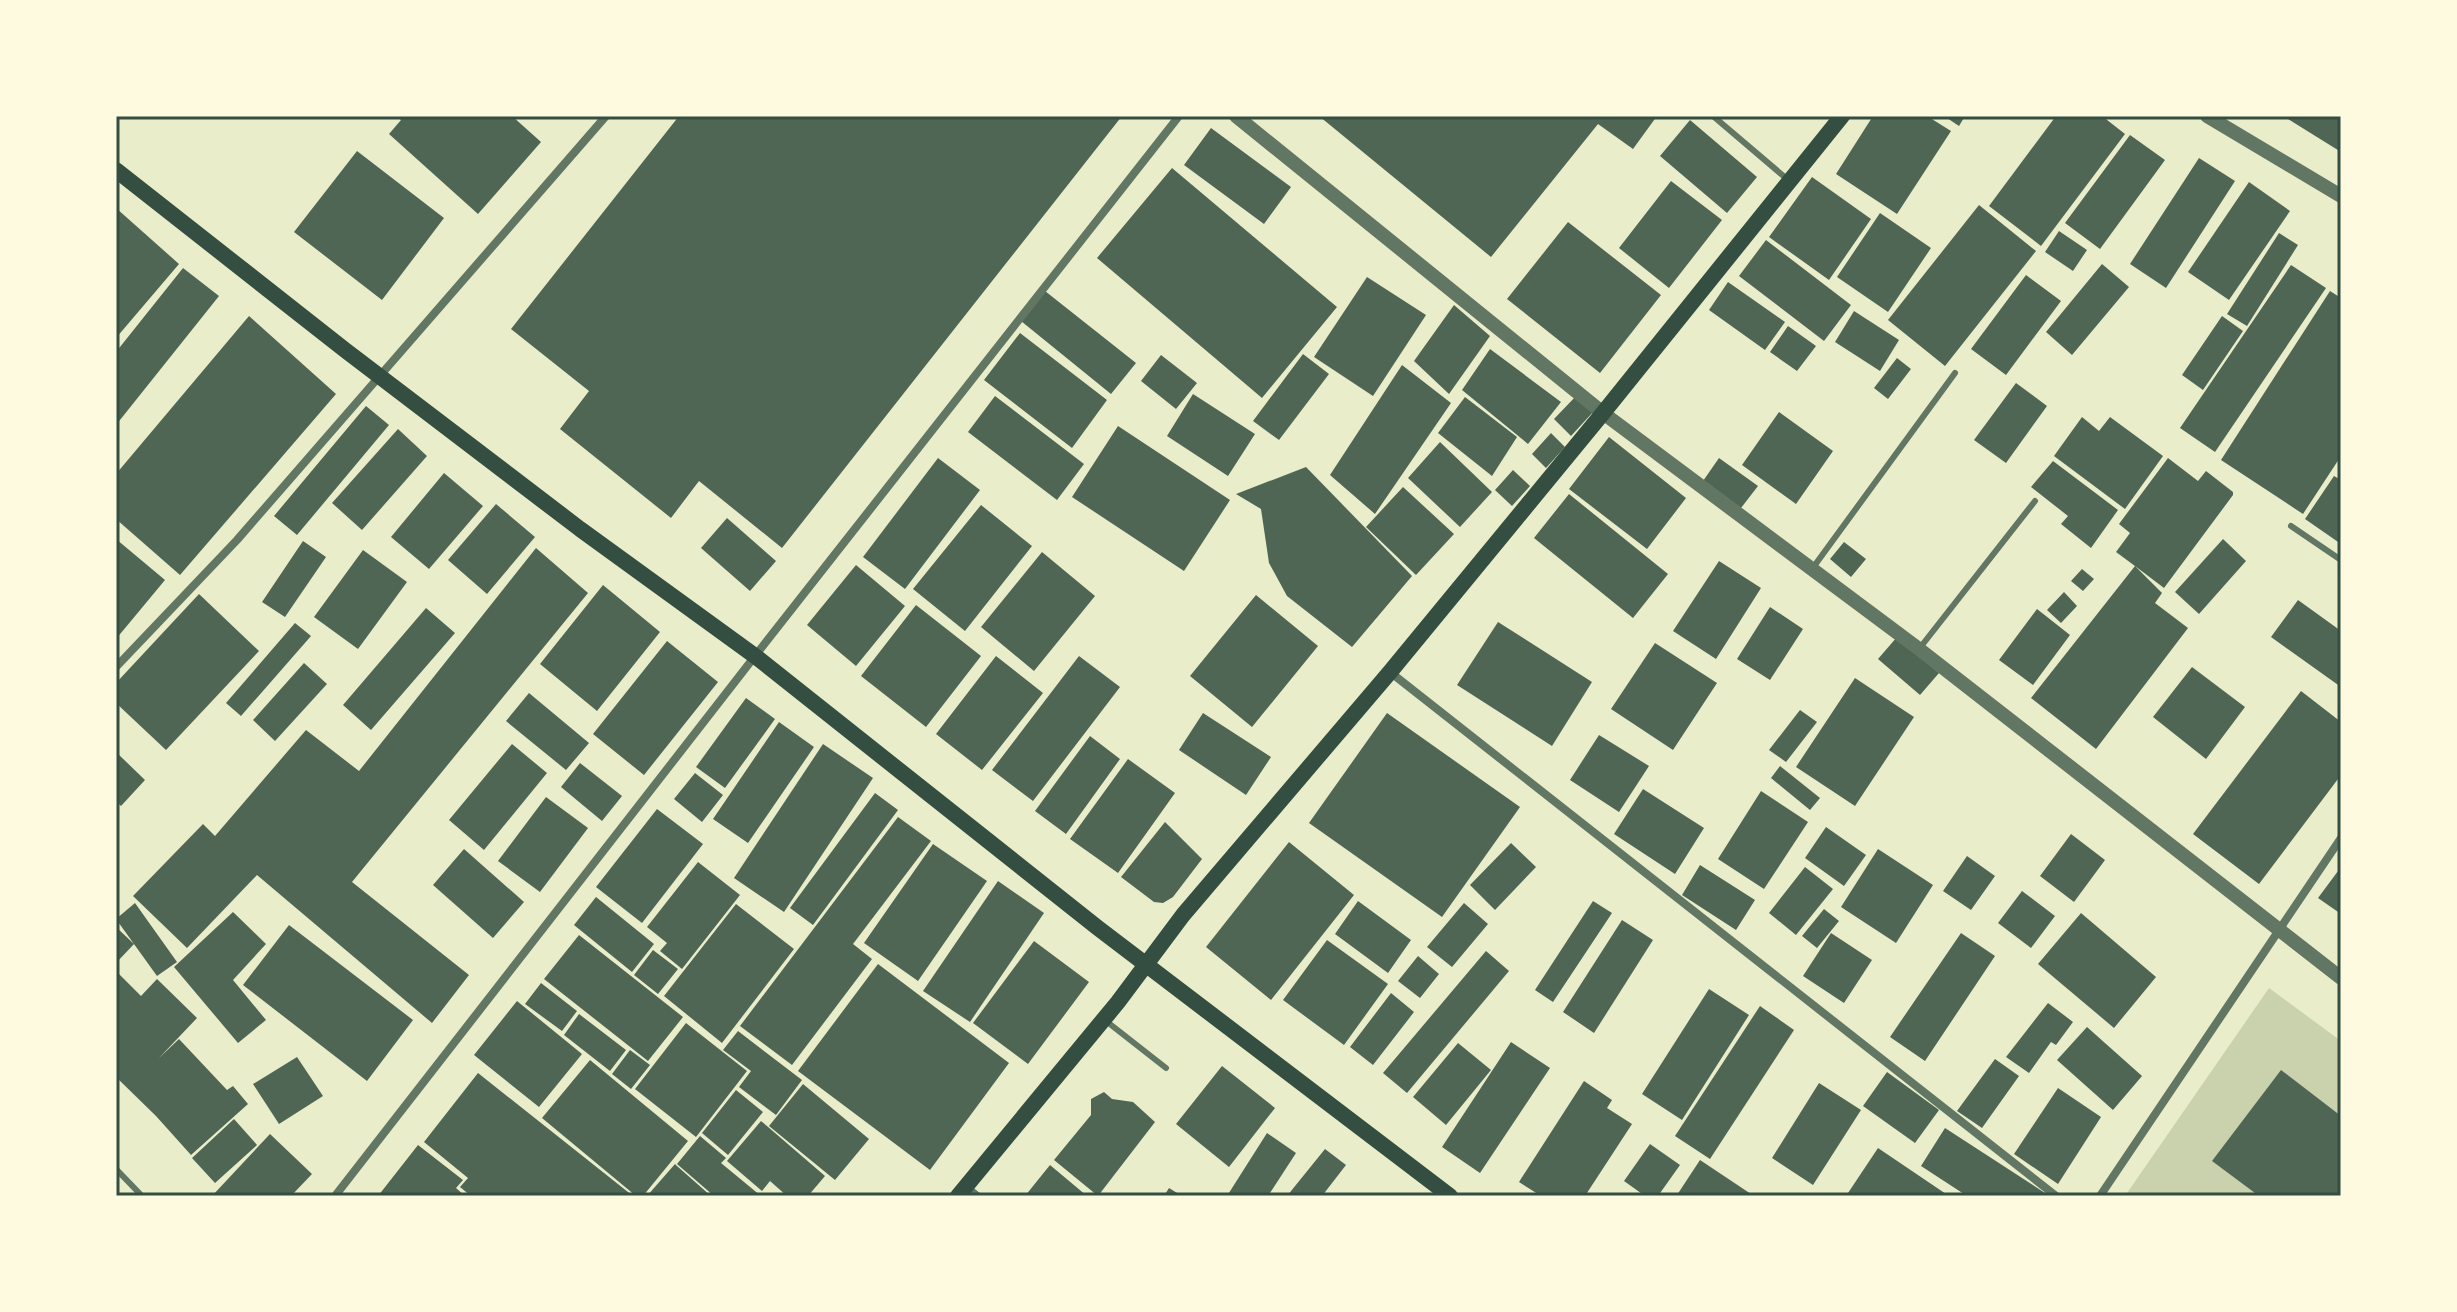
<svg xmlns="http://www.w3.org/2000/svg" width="2457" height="1312" font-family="'Exo 2',sans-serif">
	<rect width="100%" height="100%" fill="#e9edc9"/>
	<path fill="#cad2ad" d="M2269,988L2341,1041V1196H2125Z"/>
	<path fill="#4f6655" d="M396,116H512L541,142L478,214L389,134L401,120Z
		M679,116H1122L782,548L699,481L671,518L560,429L589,391L511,329Z
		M1319,116H1657L1633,149L1598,124L1491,257Z
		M1873,116H1927L1951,131L1897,214L1836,174Z
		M1944,116H1965L1959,126Z
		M2056,116H2102L2125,134L2041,246L1989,206Z
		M2283,116H2341V152Z
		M1690,120L1757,177L1727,213L1660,156Z
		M1211,128L1291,187L1264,224L1184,165Z
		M2130,135L2165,160L2100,249L2065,223Z
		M357,151L444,218L382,300L294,232Z
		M2199,158L2235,181L2166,288L2130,264Z
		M1172,168L1337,307L1262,398L1097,258Z
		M1812,177L1871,219L1829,280L1769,237Z
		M1671,181L1722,220L1669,288L1619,248Z
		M2249,182L2290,211L2229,300L2188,272Z
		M1979,205L2036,251L1945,366L1888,320Z
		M116,208L179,264L116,338Z
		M1880,213L1931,248L1888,312L1837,277Z
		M1568,222L1661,295L1600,373L1507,299Z
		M2059,231L2087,250L2073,271L2045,252Z
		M2279,233L2298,245L2247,326L2227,314Z
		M1766,240L1851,305L1824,341L1739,276Z
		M2102,264L2129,287L2072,355L2046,332Z
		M2291,265L2326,288L2215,452L2180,428Z
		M183,268L219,296L116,425V352Z
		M2026,275L2061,301L2006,375L1971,349Z
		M1367,277L1426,315L1373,396L1314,357Z
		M1728,282L1785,322L1765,350L1709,310Z
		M1045,291L1136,363L1111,394L1021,321Z
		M2330,291L2341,298V456L2303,514L2221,460Z
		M1454,305L1490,336L1449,394L1414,361Z
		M1854,311L1899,340L1880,371L1835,342Z
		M249,316L336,394L180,575L116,519V474Z
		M2222,316L2243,331L2203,390L2182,375Z
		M1788,326L1816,346L1797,371L1770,352Z
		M1020,333L1107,400L1072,448L984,380Z
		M1490,349L1561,402L1528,444L1462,390Z
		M1303,354L1329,374L1279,440L1253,421Z
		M1161,355L1197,383L1176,409L1141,381Z
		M1897,358L1911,369L1888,399L1874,388Z
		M1402,365L1451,403L1375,514L1330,475Z
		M2016,383L2047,406L2006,463L1974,440Z
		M1193,394L1255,434L1228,476L1167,436Z
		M1577,395L1594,411L1571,436L1554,419Z
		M995,396L1084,464L1057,500L968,432Z
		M1465,397L1517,437L1492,476L1438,433Z
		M366,406L389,425L297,535L274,516Z
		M1779,412L1833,451L1796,504L1742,465Z
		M2082,417L2099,431L2110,417L2163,456L2125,509L2054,456Z
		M1118,426L1230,500L1184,571L1072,497Z
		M398,429L427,456L362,530L332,503Z
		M1551,433L1565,447L1546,468L1532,454Z
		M1609,437L1686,498L1647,549L1569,489Z
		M1440,442L1492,492L1460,527L1408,478Z
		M938,458L980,490L905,589L863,557Z
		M1719,458L1758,486L1741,508L1703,481Z
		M2168,458L2198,481L2206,471L2233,492V495L2164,588L2135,566L2162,593L2155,603L2188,628L2096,749L2031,698L2135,566L2116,552L2130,533L2119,524Z
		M2053,461L2118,510L2091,548L2061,524L2068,516L2031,487Z
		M1306,467L1412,576L1352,647L1287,596L1269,563L1261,509L1236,494Z
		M1513,470L1530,486L1512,506L1495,490Z
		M444,473L483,506L429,569L391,537Z
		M2334,476L2341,480V544L2305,519Z
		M1403,487L1454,534L1416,575L1366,527Z
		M1569,494L1668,574L1633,618L1534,538Z
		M496,504L535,537L487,594L448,560Z
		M981,505L1032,546L965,631L913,589Z
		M727,518L776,561L750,591L701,548Z
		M116,539L165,580L116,639Z
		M2223,539L2246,561L2199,614L2175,592Z
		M303,541L326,557L285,617L262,602Z
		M1844,542L1866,559L1851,577L1830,559Z
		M536,548L588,593L352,882L469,975L432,1023L257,875L187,948L133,896L203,824L215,836L306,730L359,771Z
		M363,550L407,582L358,649L314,617Z
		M1042,552L1095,596L1034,671L981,627Z
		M1719,561L1761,588L1716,659L1673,631Z
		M856,565L905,606L856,666L807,625Z
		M2082,569L2094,579L2083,591L2071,581Z
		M603,585L660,632L597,711L540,664Z
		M2064,592L2077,606L2061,623L2047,610Z
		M199,594L259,651L166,750L116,703V683Z
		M1256,595L1318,646L1252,727L1190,676Z
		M2298,600L2341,631V687L2271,637Z
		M916,605L981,656L926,727L861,676Z
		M1770,607L1803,629L1770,680L1737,659Z
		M426,608L455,633L371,730L343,705Z
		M2037,609L2070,635L2033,685L1999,660Z
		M1498,622L1592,682L1552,746L1457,685Z
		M295,623L311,636L241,716L226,703Z
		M1897,637L1939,673L1920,695L1878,659Z
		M667,641L718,682L644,775L593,734Z
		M1655,643L1717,683L1673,750L1611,709Z
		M996,656L1043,693L982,770L936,734Z
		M1079,656L1120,687L1033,801L992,770Z
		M304,663L327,684L275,741L253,720Z
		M2192,667L2245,707L2206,759L2153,717Z
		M1855,678L1914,717L1855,806L1796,767Z
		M2301,691L2341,722V775L2259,884L2193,834Z
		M529,693L589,743L566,770L506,721Z
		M746,698L775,719L725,788L696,767Z
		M1800,710L1817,722L1786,762L1769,750Z
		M1203,713L1271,757L1246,795L1179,750Z
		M1387,713L1520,807L1442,917L1309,823Z
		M779,722L814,747L748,843L713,819Z
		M1599,735L1649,766L1619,812L1570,780Z
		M1090,736L1120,759L1066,834L1035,811Z
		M512,744L547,773L484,850L449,820Z
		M823,744L873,778L784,912L734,878Z
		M116,752L145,780L121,806L116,801Z
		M1128,759L1175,793L1118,873L1070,839Z
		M580,763L622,796L602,821L561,787Z
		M1780,766L1820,798L1810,810L1771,778Z
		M695,773L723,795L702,822L674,799Z
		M1643,789L1704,828L1675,874L1614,834Z
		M1761,791L1808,822L1764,889L1718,859Z
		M875,793L898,810L813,925L790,908Z
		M546,797L588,828L540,892L498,861Z
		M657,809L703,844L642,923L596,887Z
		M898,817L931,841L853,944L872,959L792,1065L740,1026Z
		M1165,822L1202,859L1173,897L1163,903L1154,902L1121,877Z
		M1826,827L1866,855L1844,886L1805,858Z
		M2071,834L2105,860L2074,902L2040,876Z
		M1289,842L1354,895L1271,1000L1206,947Z
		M1511,843L1536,867L1495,910L1470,885Z
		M933,844L987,881L918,981L864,943Z
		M464,849L524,902L493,938L433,885Z
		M1878,849L1933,885L1896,943L1841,907Z
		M1967,856L1995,876L1971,910L1943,891Z
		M698,862L740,895L682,969L660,951L667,943L647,927Z
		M1700,865L1755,900L1736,930L1682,895Z
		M1805,867L1833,889L1796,935L1769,913Z
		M2341,867V914L2318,898Z
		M998,881L1044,913L970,1022L923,991Z
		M2022,891L2055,916L2031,948L1998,923Z
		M596,897L654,944L632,972L574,925Z
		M1358,901L1411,940L1388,973L1335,934Z
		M1593,901L1612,913L1553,1002L1535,990Z
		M135,903L177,962L157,976L116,919Z
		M1464,903L1488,924L1452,967L1427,947Z
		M736,904L794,949L722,1043L664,996Z
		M1824,909L1839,921L1817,948L1802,936Z
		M233,912L266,944L233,980L266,1020L238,1043L174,967Z
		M2081,913L2156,977L2114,1028L2038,964Z
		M1622,920L1653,940L1594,1033L1563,1012Z
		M289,925L413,1020L367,1081L243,985Z
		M116,927L134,944L116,963Z
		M1831,933L1872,960L1844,1003L1803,976Z
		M1961,933L1995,956L1925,1061L1890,1037Z
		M579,935L683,1017L648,1061L544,979Z
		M1327,940L1388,984L1344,1045L1283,1000Z
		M1034,941L1089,982L1028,1064L973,1023Z
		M653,950L678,969L658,994L634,975Z
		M1486,951L1509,971L1407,1093L1383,1073Z
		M1418,956L1439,974L1420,998L1398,981Z
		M878,964L1009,1063L930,1170L798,1071Z
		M116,971L141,996L157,979L197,1018L159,1058L179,1039L227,1090L233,1086L248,1104L191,1155L156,1116L116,1077Z
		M541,983L577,1011L562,1031L525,1004Z
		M1709,989L1749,1015L1682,1120L1642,1094Z
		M1391,993L1414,1012L1373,1065L1350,1047Z
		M517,1001L582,1054L539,1107L474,1055Z
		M2048,1003L2073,1022L2056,1045L2051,1042L2029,1073L2006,1057Z
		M1760,1006L1794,1030L1710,1159L1675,1136Z
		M579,1014L626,1050L610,1071L564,1035Z
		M686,1023L747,1071L696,1137L635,1089Z
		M2087,1027L2142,1076L2113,1110L2057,1060Z
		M738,1031L802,1080L776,1115L739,1087L751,1071L723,1050Z
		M1511,1042L1550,1068L1480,1173L1442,1147Z
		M1458,1043L1491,1070L1446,1125L1413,1097Z
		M630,1050L650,1065L631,1089L612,1074Z
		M297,1057L323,1096L279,1124L253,1084Z
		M1995,1059L2019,1076L1982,1128L1957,1111Z
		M590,1060L688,1141L643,1196H636L542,1118Z
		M1222,1066L1275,1108L1229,1167L1176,1124Z
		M2281,1070L2341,1116V1196H2259L2212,1161Z
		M1887,1072L1939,1110L1915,1143L1863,1106Z
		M478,1073L633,1196H471L460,1187L468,1178L424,1142Z
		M1584,1081L1612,1100L1607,1108L1632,1124L1585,1196H1541L1519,1182Z
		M1819,1083L1861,1110L1813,1185L1772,1158Z
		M803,1084L869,1139L835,1180L769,1126Z
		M2058,1088L2101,1117L2058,1184L2014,1154Z
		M736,1090L763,1112L728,1155L702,1133Z
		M1104,1092L1112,1099L1133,1102L1155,1122L1098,1196L1054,1160L1091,1115V1099Z
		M234,1119L257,1145L215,1183L192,1158Z
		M761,1121L825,1176L808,1196H787L770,1181L762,1191L727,1161Z
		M1945,1128L2045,1193L2044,1196H1967L1921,1166Z
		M1267,1133L1296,1153L1268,1196H1227Z
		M270,1134L312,1174L291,1196H212Z
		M700,1136L726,1158L721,1163L761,1196H714L677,1164Z
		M1650,1144L1680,1165L1658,1196H1645L1624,1181Z
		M418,1145L463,1180L456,1188L465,1196H378Z
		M1878,1148L1949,1196H1846Z
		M1325,1149L1346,1165L1322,1196H1287Z
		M1700,1160L1754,1196L1677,1195Z
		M675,1164L677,1166L711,1196H647Z
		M1050,1165L1087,1196H1025Z
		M1169,1188L1182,1196H1164Z"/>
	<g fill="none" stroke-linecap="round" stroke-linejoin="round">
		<path stroke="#617663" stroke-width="6" d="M1713,116L1787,179
			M2291,526L2341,560
			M1812,569L1955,373
			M1919,649L2035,501
			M1106,1021L1166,1068
			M116,1169L142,1196
			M969,1188L979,1196"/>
		<path stroke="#617663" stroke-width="8" d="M116,667L237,540L606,116
			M1390,672L2056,1196
			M335,1196L755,656L1179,116
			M2100,1196L2341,838"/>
		<path stroke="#617663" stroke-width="14" d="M1236,116L1603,413L1919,649L2341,978
			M2207,116L2341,196"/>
		<path stroke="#344e41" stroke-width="16" d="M116,170L345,350L580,529L755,656L1098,928L1450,1196
			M958,1196L1118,1002L1183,915L1390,672L1603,413L1842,116"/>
	</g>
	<rect width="2457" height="1312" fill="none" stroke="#fefae0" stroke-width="236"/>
	<rect x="118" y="118" width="2221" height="1076" fill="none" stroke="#344e41" stroke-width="3"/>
</svg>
